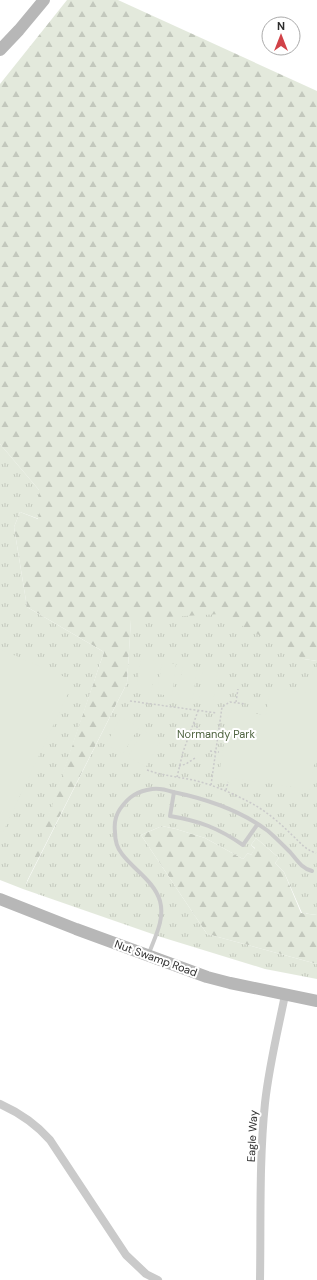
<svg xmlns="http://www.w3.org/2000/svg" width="317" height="1280" font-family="'DM Sans',sans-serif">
	<defs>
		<pattern id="forest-firs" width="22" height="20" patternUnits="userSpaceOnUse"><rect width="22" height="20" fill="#e3e9dc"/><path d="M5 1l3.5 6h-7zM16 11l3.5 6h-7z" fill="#c3c8bd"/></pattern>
		<pattern id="park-tufts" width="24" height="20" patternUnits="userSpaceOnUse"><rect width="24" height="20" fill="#e3e9dc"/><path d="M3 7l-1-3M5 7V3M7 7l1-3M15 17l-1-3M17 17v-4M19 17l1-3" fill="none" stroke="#c3c8bd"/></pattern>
	</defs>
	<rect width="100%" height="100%" fill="#fff"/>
	<path fill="url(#forest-firs)" d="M67,0H118L317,91V661L304,659L131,620L127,683L23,889L104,652L27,607L14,527L20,512L38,519L39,490L0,444V84Z
		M162,826L176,829L205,838L243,859L248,853L251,855L255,848L251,845L256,838L279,858L275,863L284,872L301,913L317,915V964L207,934L141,835Z"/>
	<path fill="url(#park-tufts)" d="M0,444L39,490V519L20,512L14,527L27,607L104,652L25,886L127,683L131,619L220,614L304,659L317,661V915L302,913L284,872L275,863L279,858L256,838L251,845L255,849L251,855L248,853L243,859L205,838L176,829L162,826L141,835L207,934L317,964V979L265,969L161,937L23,889L0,880Z"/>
	<path fill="#e3e9dc" d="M0,649L74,681L3,832L0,831Z
		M141,659L156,661L151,693L136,691Z
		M162,662L176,664L172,696L157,694Z
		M183,665L197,667L193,699L178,697Z
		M203,668L218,670L213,702L199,700Z
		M313,671L317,672V748L310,790L267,783L268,777L262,780V782H259L257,783V782L219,776L229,710L266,715L270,690L273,688L310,693Z
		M121,717L139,727L123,754L106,744Z
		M143,730L161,740L146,767L128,757Z"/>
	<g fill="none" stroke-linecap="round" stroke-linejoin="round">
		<path stroke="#cacaca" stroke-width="1.5" stroke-dasharray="2 2" stroke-linecap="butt" d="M130,701L217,713
			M236,702L238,689
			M194,723L199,730L202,740
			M210,751L219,752
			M179,766L186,764L195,758
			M147,770C163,776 181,777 197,781C216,786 234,794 251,803C266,811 280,823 292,835C301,843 304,849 316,853
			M177,777L183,752L198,711
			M211,785L222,707L230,702L245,704
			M226,790L228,782"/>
		<path stroke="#cacaca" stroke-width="4" d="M174,792L170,816C200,821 218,828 243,845L257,825
			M149,953C155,937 165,919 160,901C154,881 134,870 122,854C117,848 115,839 115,832C114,824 116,815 120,809C129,796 138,791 152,789C159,788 167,790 173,792C207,799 240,810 268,831C275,837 283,845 290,852C297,860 301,868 312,871"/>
		<path stroke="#cacaca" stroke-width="8" d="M0,1104C20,1113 36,1124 50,1140L126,1255L146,1274L158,1280
			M260,1280C261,1221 259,1161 265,1103C269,1066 278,1030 285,995"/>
		<path stroke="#b7b7b7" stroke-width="12" d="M0,50L19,30L44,0
			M0,899L76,929L207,977L230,983L317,1001"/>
	</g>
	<g text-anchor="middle" stroke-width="4" stroke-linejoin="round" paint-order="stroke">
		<g font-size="11" fill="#4f6440" stroke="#fff">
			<text x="216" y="738">Normandy Park</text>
		</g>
		<g font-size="11" fill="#2d2d2d" stroke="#fff">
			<text transform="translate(156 958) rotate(20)" y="4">Nut Swamp Road</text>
			<text transform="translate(252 1136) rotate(-87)" y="4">Eagle Way</text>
		</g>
	</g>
	<g transform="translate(281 36)"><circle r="19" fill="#ffffff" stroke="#ababab"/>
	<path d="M0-3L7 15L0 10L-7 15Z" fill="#d14248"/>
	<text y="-6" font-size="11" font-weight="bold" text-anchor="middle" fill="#2d2d2d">N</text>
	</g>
</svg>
